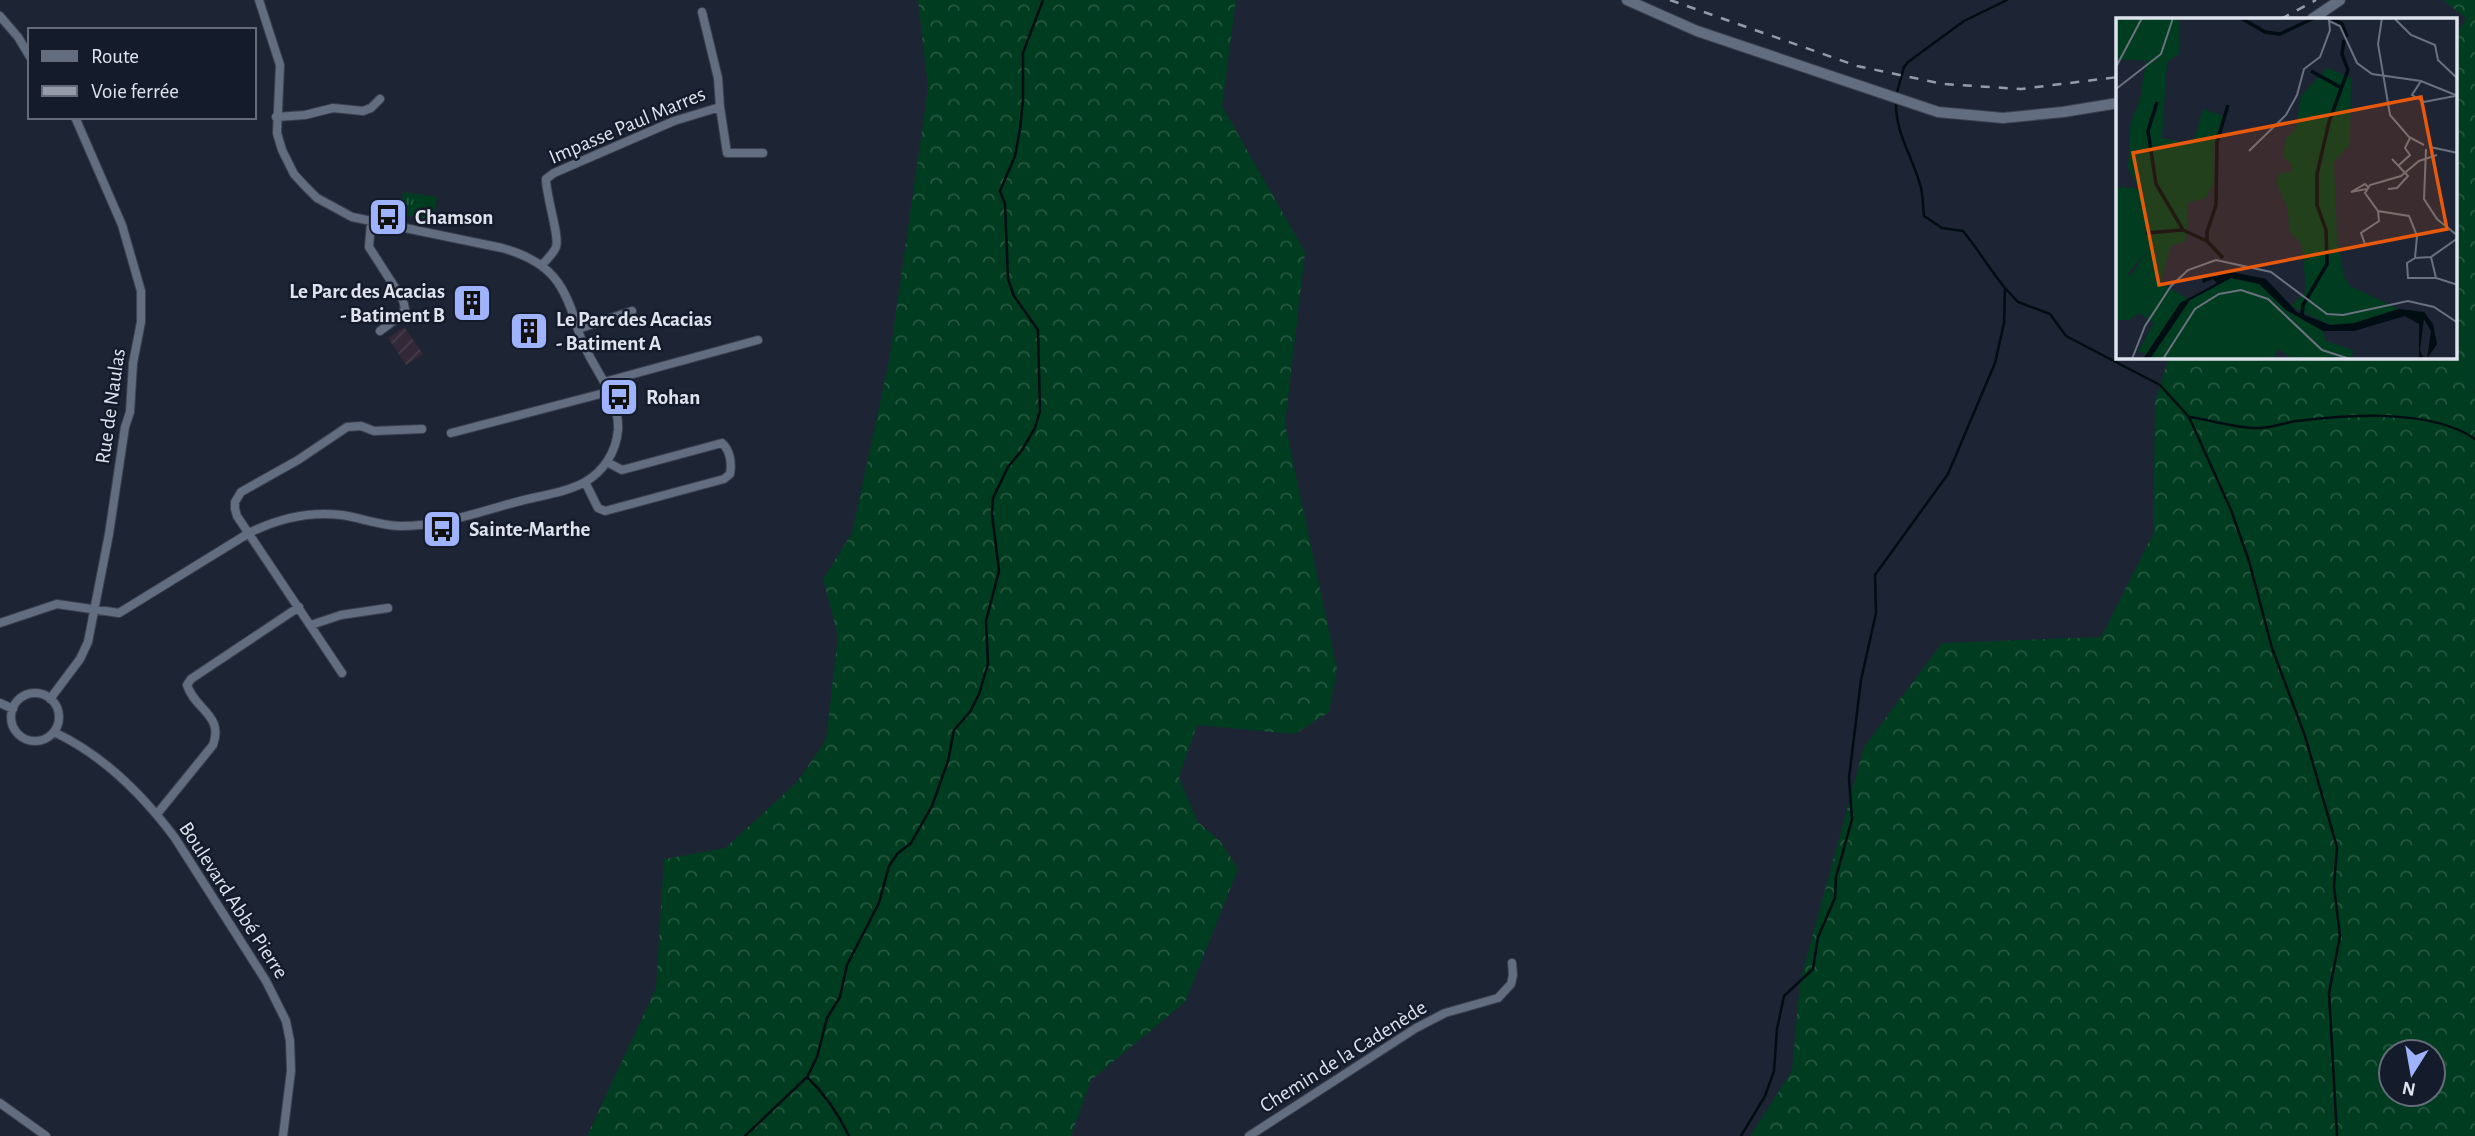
<svg xmlns="http://www.w3.org/2000/svg" width="2475" height="1136" font-family="'Alegreya Sans',sans-serif">
	<defs>
		<pattern id="industrial-furrows" width="10" height="10" patternUnits="userSpaceOnUse" patternTransform="scale(1.75)"><rect width="10" height="10" fill="#322837"/><path d="M-1 1l2-2M0 10L10 0M9 11l2-2" fill="none" stroke="#463d4a"/></pattern>
		<pattern id="forest-crowns" width="20" height="18" patternUnits="userSpaceOnUse" patternTransform="scale(1.75)"><rect width="20" height="18" fill="#003c1f"/><path d="M2 6a3 3 0 1 1 6 0M12 15a3 3 0 1 1 6 0" fill="none" stroke="#255840"/></pattern>
		<pattern id="park-tufts" width="24" height="20" patternUnits="userSpaceOnUse" patternTransform="scale(1.75)"><rect width="24" height="20" fill="#003c1f"/><path d="M3 7l-1-3M5 7V3M7 7l1-3M15 17l-1-3M17 17v-4M19 17l1-3" fill="none" stroke="#255840"/></pattern>
	</defs>
	<rect width="100%" height="100%" fill="#1d2535"/>
	<path fill="url(#industrial-furrows)" d="M404,327L423,354L406,365L388,338Z"/>
	<path fill="#003c1f" d="M2475,330V392L2462,342Z"/>
	<path fill="url(#forest-crowns)" fill-rule="evenodd" d="M918,0H1236L1222,106L1305,252L1285,424L1337,669L1329,712L1295,734L1197,725L1179,777L1197,821L1220,841L1238,869L1185,1002L1091,1080L1071,1136H587L656,988L664,859L725,848L796,783L826,740L838,635L823,579L852,533L889,361L928,88Z
		M2443,0H2475V330L2462,342L2475,392V1136H1750L1792,1071L1800,982L1864,747L1942,643L2101,637L2153,534L2155,402L2169,357H2456V37L2466,18ZM2391,1052H2433V1094H2391Z"/>
	<path fill="url(#park-tufts)" d="M403,192L437,197L434,219L400,215Z"/>
	<g fill="none" stroke-linecap="round" stroke-linejoin="round">
		<path stroke="#000d13" stroke-width="2.5" d="M1896,96L1904,67L1908,62L1964,21L2007,0
			M2005,288L2018,302L2050,314L2066,336L2160,385L2189,417L2231,510L2249,561L2272,648L2305,736L2337,847L2334,887L2340,936L2329,993L2337,1136
			M2190,417C2211,420 2239,429 2259,428C2271,428 2284,423 2296,421C2348,415 2430,408 2475,439
			M807,1077C826,1095 838,1113 849,1136
			M745,1136L807,1077L817,1057L827,1018L840,997L847,965L879,903L889,866L897,854L911,843L932,806L948,761L954,730L970,712L979,694L988,664L986,621L999,571L992,514L993,498L1008,467L1022,450L1035,428L1040,411L1038,330L1014,296L1008,279L1005,204L1000,191L1015,156L1020,129L1023,100V53L1043,0
			M1741,1136L1765,1096L1774,1071L1777,1029L1784,996L1813,969L1818,937L1835,898L1836,877L1852,819L1849,778L1861,680L1876,613L1875,575L1948,474L1995,363L2004,323L2005,288C1990,270 1978,249 1963,231L1942,228L1924,216C1923,207 1923,197 1921,188C1914,159 1895,134 1896,102"/>
		<g stroke="#3b414e" stroke-width="10">
			<path id="street" d="M0,16L18,37L30,57
				M720,107L727,153H763
				M276,117L305,115L333,108L363,111L371,108L380,99
				M371,222L369,247L403,300L405,309L400,316L380,331
				M542,265C547,259 554,253 556,247C560,237 546,196 546,179L554,173L674,121L720,107L718,78L702,12
				M578,329L632,311
				M604,382L758,340
				M451,433L608,392
				M585,482L598,508L605,511L724,479L730,474C732,463 730,450 722,443L622,470L607,462
				M0,623L57,604L119,613L249,533C277,519 310,511 342,515C361,518 379,525 399,526C441,527 484,510 524,500C544,495 567,492 585,482C604,471 616,452 618,430C620,394 589,365 579,333C565,284 552,262 502,248L352,217L317,198L304,185L294,174L282,150L277,133L280,65L259,0
				M311,625L341,615L388,608
				M342,673L237,516L235,509V502L241,492L298,460L347,427L361,426L374,431L422,429
				M11 717a24 24 0 1 1 48 0a24 24 0 1 1-48 0Z
				M50,699L80,659L88,642L109,534L125,427L130,412L133,363L141,322V291L122,225L75,117
				M0,703L13,709
				M54,732C103,755 143,795 175,838L266,981L286,1021L290,1041L291,1071L283,1136
				M157,814L213,745C224,715 195,710 187,685L191,679L299,607
				M0,1103L46,1136
				M1249,1136L1416,1028L1445,1013L1498,998L1511,984L1513,975L1512,963"/>
		</g>
		<g stroke="#3b414e" stroke-width="12">
			<path id="secondary" d="M1627,0L1697,31L1938,112L2003,118L2063,112L2118,103
				M2312,19L2340,0"/>
		</g>
		<use href="#street" stroke="#636d80" stroke-width="8"/>
		<use href="#secondary" stroke="#636d80" stroke-width="10"/>
		<path stroke="#959ba8" stroke-width="2.5" stroke-dasharray="9 9" stroke-linecap="butt" d="M1670,0L1857,66L1943,84L2021,89L2118,77
			M2281,19L2316,0"/>
	</g>
	<defs>
		<g id="bus-square" transform="scale(2.0125)"><rect x="-9" y="-9" width="18" height="18" rx="4" fill="#9fb3fd" stroke="#141b2b"/><path d="M-5-6H5V4H4V6H2V4H-2V6H-4V4H-5ZM-3.5-4V0h7V-4ZM-3.5 1.2v1.5H-2V1.2ZM2 1.2v1.5H3.5V1.2Z" fill="#111"/></g>
		<g id="building-square" transform="scale(2.0125)"><rect x="-9" y="-9" width="18" height="18" rx="4" fill="#9fb3fd" stroke="#141b2b"/><path d="M-4-6H4V6H1V3H-1V6H-4ZM-2.5-4.3h1.7v1.8h-1.7ZM.8-4.3h1.7v1.8H.8ZM-2.5-1h1.7V.8h-1.7ZM.8-1h1.7V.8H.8Z" fill="#111"/></g>
	</defs>
	<g fill-rule="evenodd">
		<use href="#bus-square" x="388" y="217"/>
		<use href="#building-square" x="472" y="303"/>
		<use href="#building-square" x="529" y="331"/>
		<use href="#bus-square" x="619" y="397"/>
		<use href="#bus-square" x="442" y="529"/>
	</g>
	<g text-anchor="middle" stroke-width="5" stroke-linejoin="round" paint-order="stroke">
		<g font-size="21" fill="#dee3ee" stroke="#141b2b">
			<text transform="translate(627 125) rotate(-23)" y="7">Impasse Paul Marres</text>
			<text transform="translate(110 406) rotate(-82)" y="7">Rue de Naulas</text>
			<text transform="translate(234 900) rotate(57)" y="7">Boulevard Abbé Pierre</text>
			<text transform="translate(1343 1056) rotate(-32)" y="7">Chemin de la Cadenède</text>
		</g>
		<g font-size="21" font-weight="bold" fill="#dee3ee" stroke="#141b2b" text-anchor="start">
			<text x="415" y="224">Chamson</text>
			<text x="445" y="298" text-anchor="end">Le Parc des Acacias<tspan x="445" dy="24">- Batiment B</tspan></text>
			<text x="556" y="326">Le Parc des Acacias<tspan x="556" dy="24">- Batiment A</tspan></text>
			<text x="646" y="404">Rohan</text>
			<text x="469" y="536">Sainte-Marthe</text>
		</g>
	</g>
	<g transform="translate(2116 18)">
		<rect width="341" height="341" fill="#1d2535"/>
		<path d="M0,0H64L63,36L51,44L0,41ZM1,186L37,227L9,259L0,256Z" fill="#003c1f"/>
		<path d="M30,44H51L46,120L71,125L79,119L87,91L107,98L98,127L97,167L90,180L72,185L70,223L55,228L44,265L74,282L115,260L143,266L170,292L207,313L210,323L237,332L236,341H177L162,331L157,341H42L22,333L38,305L23,295L13,302H0V256L15,257L36,227L0,186V169L22,170L12,150L14,107L24,81ZM211,50L235,60L234,126L218,144L221,222L228,258L234,268L283,291L238,305L214,307L175,288L190,272L186,227L173,212L172,191L160,164L164,155L175,154L176,147L167,138L170,121L180,110L185,78Z" fill="#003c1f"/>
		<path d="M111,253L150,261L181,294L214,307L238,305L283,291L308,294L317,306L321,326L311,341L315,313L308,301L304,332L308,341H303V306L289,298L238,313H207L170,292L143,266L115,260L74,282L34,341H27L64,285L101,265L97,261L87,265L86,261Z" fill="#000d13"/>
		<path fill="none" stroke="#000d13" stroke-width="3.5" d="M125,0L149,14L164,16L198,0M215,0L226,6L231,19M195,53L224,69M41,84L32,113L40,166L67,212L91,223M30,215L66,212M107,240L91,223V214L100,187L101,124L112,87M186,298L187,287L211,246L210,212L201,187V156L213,104L232,52L226,36L228,22"/>
		<path fill="none" stroke="#6a717f" stroke-width="2" d="M266,0L262,26L274,97L293,119L308,127M279,1L295,17L319,27L322,42L342,61M0,49L26,0M305,63L296,77L308,84L339,78M0,71L45,36L57,0M314,129L342,135M310,131L308,181L321,201L342,218M133,133L170,97L181,77L188,51L204,39L214,12L213,3L224,8L241,45L256,56L305,63L342,78M321,137L303,143L285,158L254,167L249,175L262,193L293,198L301,218L299,240L315,239L342,220M283,147L294,137L289,130L294,120M250,171L235,174L249,166L252,169M272,171L281,170L292,158L276,141M249,226L245,215L263,203L262,193M315,239L320,260L342,267M299,240L291,245L292,260H321M16,341L29,308L55,268L72,252L100,242L155,254L211,296L227,297L292,283L318,289L342,305M47,341L79,291L103,276L125,272L152,281L206,332L234,341"/>
		<path fill="#e8590c" fill-opacity="0.15" stroke="#e8590c" stroke-width="3.5" d="M305,79L331,211L43,267L17,135Z"/>
		<rect width="341" height="341" fill="none" stroke="#dee3ee" stroke-width="3.5"/>
	</g>
	<rect x="28" y="28" width="228" height="91" fill="#141b2b" stroke="#656b79" stroke-width="2"/>
	<rect x="42" y="51" width="35" height="10" fill="#636d80" stroke="#656b79" stroke-width="2"/>
	<text x="91" y="63" font-size="21" fill="#dee3ee">Route</text>
	<rect x="42" y="86" width="35" height="10" fill="#959ba8" stroke="#656b79" stroke-width="2"/>
	<text x="91" y="98" font-size="21" fill="#dee3ee">Voie ferrée</text>
	<g transform="translate(2412 1073) rotate(191)"><circle r="33" fill="#141b2b" stroke="#656b79" stroke-width="2"/>
	<path d="M0-5L12 26L0 18L-12 26Z" fill="#9fb3fd"/>
	<text y="-10" font-size="19" font-weight="bold" text-anchor="middle" fill="#dee3ee">N</text>
	</g>
</svg>
